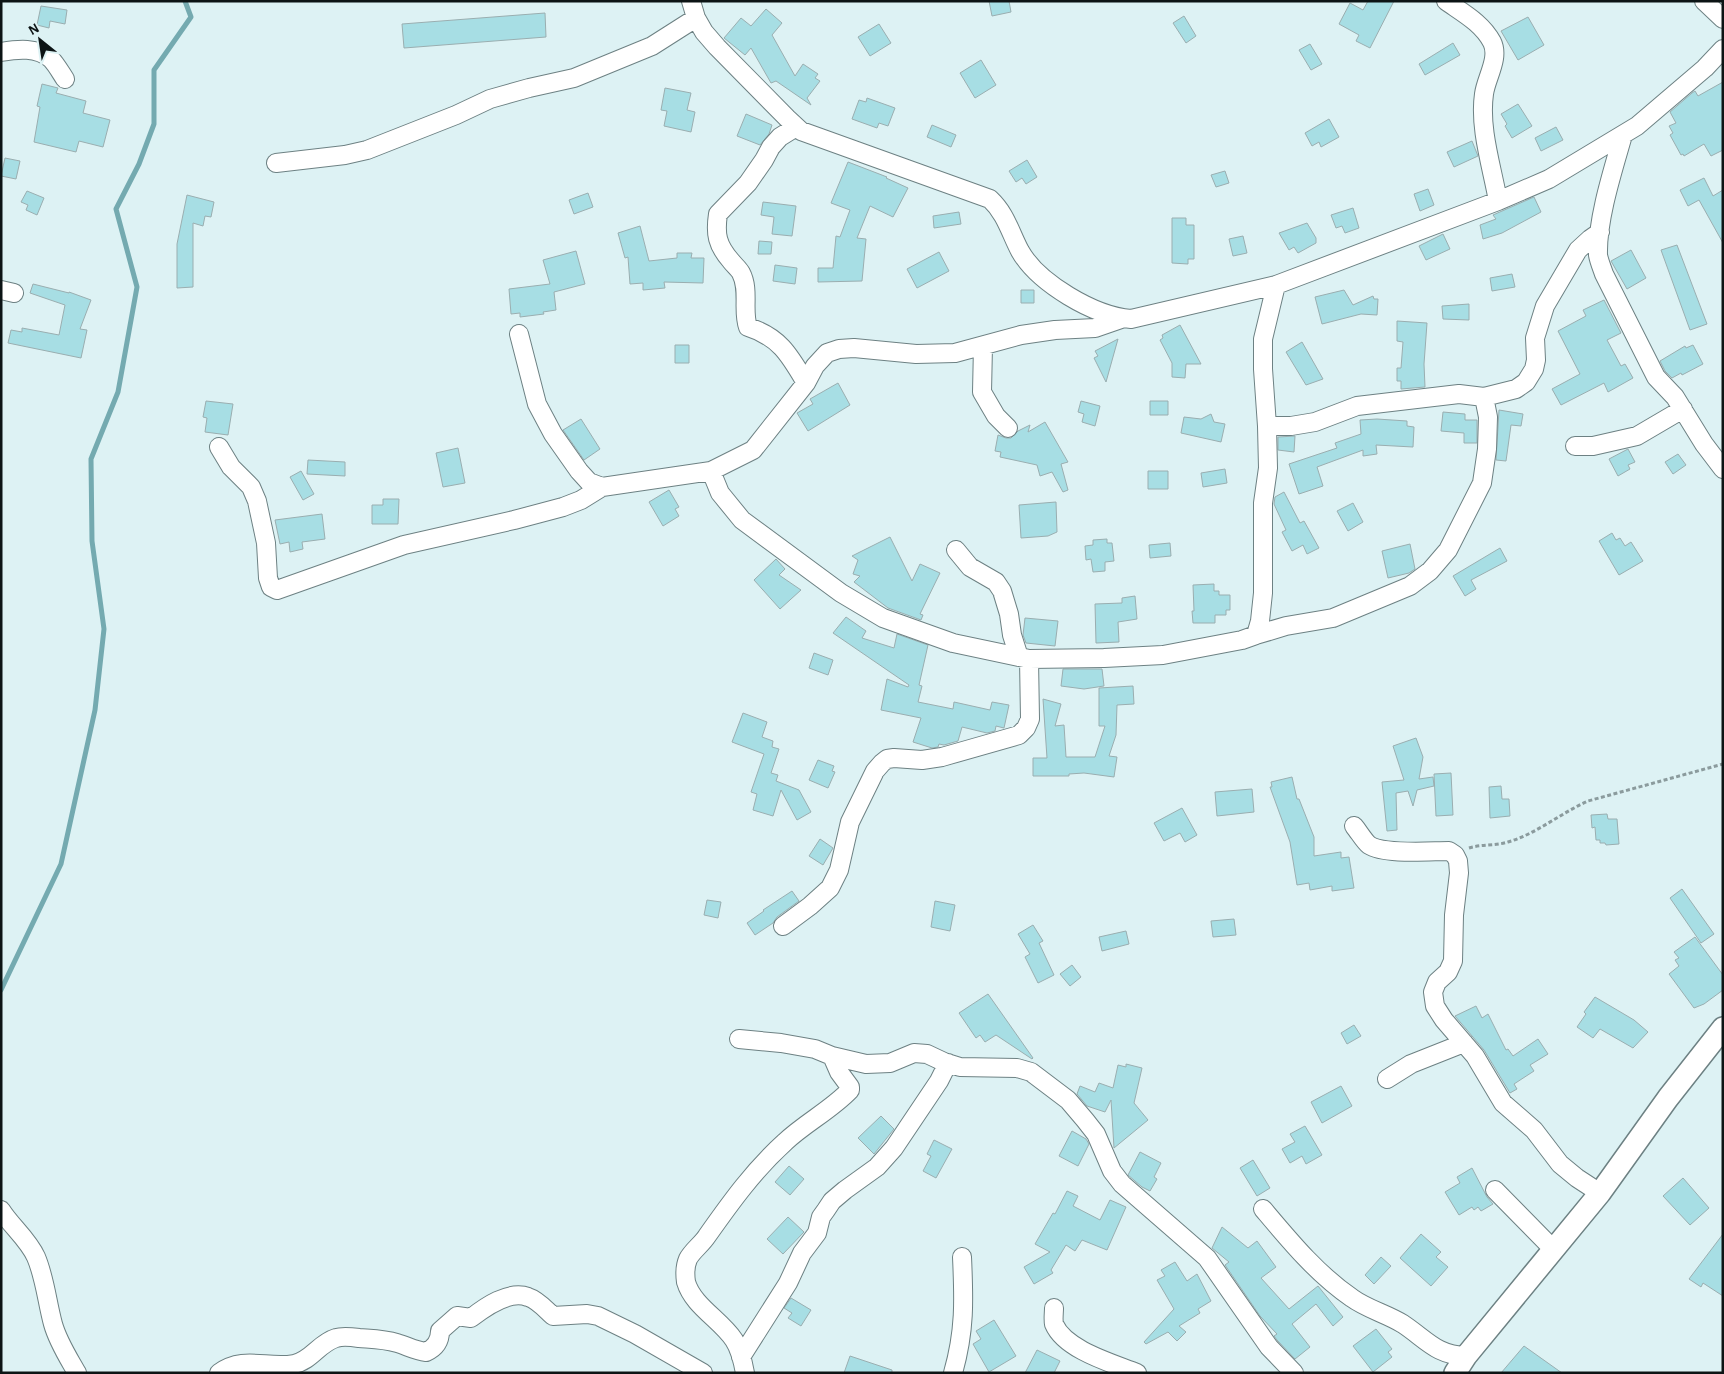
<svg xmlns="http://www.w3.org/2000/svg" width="1724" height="1374" font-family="'Alegreya Sans',sans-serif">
	<rect width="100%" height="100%" fill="#ddf2f4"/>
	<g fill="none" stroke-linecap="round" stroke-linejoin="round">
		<path stroke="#74aab0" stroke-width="5" d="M1,990L61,864L95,710L104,629L92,541L91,459L118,392L137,287L116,209L139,164L154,124V70L191,17L185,1"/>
	</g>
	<path fill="#a7dee4" stroke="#9aaeb0" d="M989,1H1009L1011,12L992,16Z
		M1368,1H1394L1370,48L1356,41L1359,35L1339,24L1350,3L1363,10Z
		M41,6L67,10L65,24L50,21L49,28L37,25Z
		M766,9L782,23L772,35L795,76L803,64L818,74L815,78L820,81L807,98L811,105L776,81L771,83L751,48L745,55L724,38L741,18L751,26Z
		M545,13L546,37L404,48L402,24Z
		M1184,16L1196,36L1186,43L1173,23Z
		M1528,17L1544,45L1518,60L1501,31Z
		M879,24L891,43L870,56L858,37Z
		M1453,43L1460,55L1425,75L1419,64Z
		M1310,44L1322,64L1311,70L1299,50Z
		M981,60L996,85L975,98L960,73Z
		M1723,82V150L1711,156L1704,144L1684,156L1683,154L1681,155L1670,135L1673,133L1669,126L1676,123L1670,112L1692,93L1695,91L1698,96Z
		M42,84L58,88L56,93L86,101L83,113L110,120L103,147L79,141L76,152L34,142L40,107L37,106Z
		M665,88L691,93L687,110L695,112L691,132L664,126L667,111L661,110Z
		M867,98L895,108L888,126L879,123L877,128L852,119L859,100L866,102Z
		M1518,104L1532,126L1512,138L1505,126L1507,124L1501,114Z
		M746,114L772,125L769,134L760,145L737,136Z
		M1329,119L1339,137L1321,147L1319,142L1312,146L1305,133Z
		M932,125L956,135L951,147L927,137Z
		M1556,127L1563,140L1541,151L1535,138Z
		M1472,141L1478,156L1454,167L1447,152Z
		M5,158L20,161L16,179L1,176Z
		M1027,160L1037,177L1026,184L1022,178L1016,182L1009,171Z
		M848,162L887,177L886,178L908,188L893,217L870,206L857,238L866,239L862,281L818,282V268H833L836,236L840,237L850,210L831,203Z
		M1225,171L1229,183L1216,187L1211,175Z
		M1704,178L1713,196L1723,190V243L1699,200L1688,206L1680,190Z
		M1428,189L1434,205L1420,211L1414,194Z
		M27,191L44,198L37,215L26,210L28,205L21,202Z
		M588,193L593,207L574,214L569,200Z
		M187,195L214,202L211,217L205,216L203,226L193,223V287L177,288V244Z
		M1534,197L1541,212L1502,233L1483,239L1480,225L1496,219L1493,215Z
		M763,202L796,206L792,236L772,234L774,217L761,215Z
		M1353,208L1359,228L1345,233L1342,226L1336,228L1331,215Z
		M959,212L961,224L934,228L933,216Z
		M1172,218H1186V225H1194V259H1188V264L1172,263Z
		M1307,223L1316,238V243L1298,253L1294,247L1289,250L1279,233Z
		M640,226L649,261L677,258V253H692L691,258H704L703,283L664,282L665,288L643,290V283L630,284L628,257L625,258L618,233Z
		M1443,234L1450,249L1426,260L1419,246Z
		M1243,236L1247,253L1233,256L1229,239Z
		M759,241L772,242L771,254H758Z
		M1677,245L1707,324L1690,330L1661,250Z
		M1631,250L1646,278L1627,289L1611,261Z
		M576,251L585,284L554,292L556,310L543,312L544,314L520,317V313L511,314L509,289L550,284L543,260Z
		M939,252L949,271L917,288L907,269Z
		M775,265L797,268L795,284L773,281Z
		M1512,274L1515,287L1492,291L1490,278Z
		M33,284L69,293V292L91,300L80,329L87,330L81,358L8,343L11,330L22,332V328L59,335L65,305L30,293Z
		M1021,290H1034V303H1021Z
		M1344,290L1353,305L1373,296L1374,299H1378L1377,315L1361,314L1322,324L1315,297Z
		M1604,300L1621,333L1607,340L1621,366L1625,364L1633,378L1608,392L1604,383L1561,405L1552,389L1580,374L1558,331L1586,316L1583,310Z
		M1469,304V320L1443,319L1442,306Z
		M1397,321L1427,323L1424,364L1425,387L1401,389V381H1397V368H1401L1403,342L1397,341Z
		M1180,325L1201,364H1186L1185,378L1172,377V363L1160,340L1163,338L1162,335Z
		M1118,339L1106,382L1094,358L1098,356L1095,351Z
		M1302,342L1323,379L1306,385L1286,352Z
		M675,345H689V363H675Z
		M1693,345L1703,364L1682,375L1681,373L1672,378L1665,371L1660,361L1685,346L1686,348Z
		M838,383L850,405L808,431L797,413L813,404L810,399Z
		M206,401L233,404L228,435L205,432L207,418L203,417Z
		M1081,401L1100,406L1095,426L1082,422L1084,414L1078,412Z
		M1150,401H1168V415H1150Z
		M1499,410L1523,414L1521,426L1511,425L1506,461L1496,460Z
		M1443,412L1465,414V420H1477V443H1464V433L1441,431Z
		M1211,414L1214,422L1225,424L1221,442L1181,433L1184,417L1201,419Z
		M581,419L600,449L584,460L563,430Z
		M1377,419L1407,421V426L1414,427L1413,447L1376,445L1377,454L1363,456V450L1317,467L1323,486L1299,494L1289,464L1337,448L1335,443L1361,434L1360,420Z
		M1045,422L1068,462L1061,464L1068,490L1063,492L1052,472L1040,476L1037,465L1000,457L1001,452L995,451L998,435L1006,438H1011L1018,431L1030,425L1028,432Z
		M1295,436L1294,452L1278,450V437Z
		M458,448L465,483L443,487L436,453Z
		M1628,449L1635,462L1628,465L1630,469L1618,476L1609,459Z
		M1678,454L1686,465L1673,474L1665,462Z
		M308,460L345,462V476L307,474Z
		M1225,469L1227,483L1203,487L1201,473Z
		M301,471L314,494L303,500L290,477Z
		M1148,471H1168V489H1148Z
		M669,490L679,507L675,509L679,516L663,526L649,502Z
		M1284,492L1300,523L1304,521L1319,548L1307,554L1303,545L1292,551L1282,532L1286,530L1274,504L1275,497Z
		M383,499H399L398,524H372V505H383Z
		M1056,502L1057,532L1048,536L1021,538L1019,505Z
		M1353,503L1363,522L1348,531L1337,511Z
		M322,514L325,539L302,542L303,549L290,552L289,542L280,544L275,520Z
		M1612,533L1616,540L1620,538L1625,546L1631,542L1643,561L1619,575L1599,541Z
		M890,537L912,581L920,564L940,573L920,614L923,615L921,620L888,608L854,582L860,576L853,574L858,560L852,556Z
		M1107,539V543H1112L1114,561L1105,562V571L1093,572L1091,559L1086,560L1085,546L1093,545V540Z
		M1170,543L1171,556L1150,558L1149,545Z
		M1410,544L1415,569L1409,573L1388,578L1382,551Z
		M1500,548L1507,561L1471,580L1476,589L1465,596L1453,576Z
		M776,559L785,569L779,575L801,590L780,609L754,580Z
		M1214,584V591H1219V595H1230V610H1226V615H1215V623H1193L1192,611H1194L1193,585Z
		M1135,596L1137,619L1118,622L1119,642L1096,643L1095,604L1122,603V598Z
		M846,617L866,631L862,638L894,648L897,634L928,645L919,685L922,686L918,702L953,709L954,702L990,710L992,702L1009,705L1004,728L996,726L995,731L987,733L962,727L958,741L944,745L939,744L938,747L932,748L913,742L921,718L881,710L887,679L908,687L909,685L833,633Z
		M1025,618L1058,621L1055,646L1026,643L1023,635Z
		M814,653L833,660L828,675L809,668Z
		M1063,669H1102L1104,686L1084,689L1061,686Z
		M1133,686L1134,704L1117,705L1116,735L1109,756L1117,757L1114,777L1084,773L1069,774V776H1033V758H1047L1043,699L1061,704L1055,726L1064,725L1066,757H1095L1105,726H1099V688Z
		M743,713L767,722L762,737L773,741L772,747L779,749L771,773L778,775L776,781L799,790L811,812L797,820L781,790L773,816L753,810L757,794L751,792L764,754L732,742Z
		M1416,738L1423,757L1419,779L1433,777L1434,786L1417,790L1413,806L1408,791L1396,793L1397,830L1387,831L1382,782L1404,780L1393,746Z
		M818,760L834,766L832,771L835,772L828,788L809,780Z
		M1451,773L1453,815L1436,816L1434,774Z
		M1292,777L1297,799H1299L1314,837V856L1341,852V858L1349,857L1354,888L1332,891V886L1310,890L1309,883L1297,885L1290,842L1270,787H1272L1271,782Z
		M1501,786L1502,799H1509L1510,816L1490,818L1489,787Z
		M1252,789L1254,812L1217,816L1215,792Z
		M1182,808L1197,835L1185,842L1180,833L1164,841L1154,823Z
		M1607,814L1608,819H1617L1619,844L1606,845L1605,843H1600V840H1596L1595,827L1592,828L1591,815Z
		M820,839L833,848L823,865L809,856Z
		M1682,889L1714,934L1701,943L1670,898Z
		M792,891L799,901L777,917L773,923L755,935L747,923L764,911L763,910Z
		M707,900L721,902L718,918L704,915Z
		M935,901L955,905L950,931L931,927Z
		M1234,919L1236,935L1213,937L1211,921Z
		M1033,925L1043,941L1039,943L1054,975L1038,983L1025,957L1030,954L1018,934Z
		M1126,931L1129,944L1102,951L1099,937Z
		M1695,937L1723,975V990L1704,1004L1694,1008L1669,974L1679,966L1675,960L1679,958L1674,952Z
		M1072,965L1081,977L1070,986L1060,974Z
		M988,994L1033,1058L1032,1059L996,1035L985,1042L980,1035L976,1038L959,1013Z
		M1595,997L1634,1020L1648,1032L1633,1048L1600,1029L1593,1038L1577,1027L1586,1014L1584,1012Z
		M1476,1006L1482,1018L1488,1014L1506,1050L1508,1049L1513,1056L1538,1039L1548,1054L1530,1065L1534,1071L1514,1084L1517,1089L1510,1093L1484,1050L1455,1016Z
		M1354,1025L1361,1036L1347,1044L1341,1033Z
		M1126,1064L1142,1068L1134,1103L1148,1120L1114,1148L1111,1100L1105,1112L1087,1106L1077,1094L1080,1086L1095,1092L1099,1083L1113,1088L1118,1065L1126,1067Z
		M1341,1086L1352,1106L1322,1123L1311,1102Z
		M881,1116L894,1129L874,1154L858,1138Z
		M1305,1126L1322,1155L1306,1164L1302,1156L1290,1163L1282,1149L1295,1142L1290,1134Z
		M1072,1131L1086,1139L1089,1144L1078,1166L1059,1156Z
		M934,1140L952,1149L936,1178L923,1171L931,1156L927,1154Z
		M1140,1152L1161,1163L1154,1177L1157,1179L1150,1191L1142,1187L1128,1175Z
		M1253,1160L1270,1188L1257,1196L1240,1168Z
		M789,1166L804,1179L790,1195L775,1182Z
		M1472,1168L1487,1197L1493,1204L1481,1211L1478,1207L1474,1210L1472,1207L1459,1215L1445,1192L1460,1183L1457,1177Z
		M1683,1178L1709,1208L1690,1225L1663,1196Z
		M1067,1191L1078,1196L1073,1206L1100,1220L1110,1200L1126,1207L1107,1250L1082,1240L1075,1251L1066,1245L1051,1270L1053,1273L1034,1284L1024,1267L1050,1252L1035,1244L1053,1213L1055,1214Z
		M788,1217L804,1232L783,1254L767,1239Z
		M1222,1227L1248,1248L1257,1241L1276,1267L1261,1278L1289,1309L1318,1286L1343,1317L1333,1326L1316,1304L1292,1324L1310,1347L1295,1359L1277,1340L1274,1336L1277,1334L1260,1316L1225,1265L1229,1262L1212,1248Z
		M1421,1234L1441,1252L1436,1257L1448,1267L1431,1286L1400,1258Z
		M1723,1234V1296L1703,1283L1701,1287L1689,1279Z
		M1381,1257L1391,1266L1374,1284L1365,1275Z
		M1175,1262L1187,1281L1197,1274L1211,1301L1198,1309L1200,1313L1179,1326L1186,1332L1177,1341L1168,1332L1146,1344L1144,1342L1174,1309L1157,1280L1165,1276L1161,1270Z
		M791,1298L811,1310L801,1326L788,1318L792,1313L784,1308Z
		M994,1320L1016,1356L989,1372L973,1344L981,1339L976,1331Z
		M1376,1329L1392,1349L1388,1352L1392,1357L1373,1372L1353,1346Z
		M1524,1346L1562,1373H1501Z
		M1037,1350L1060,1361L1054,1373H1025Z
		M850,1356L892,1370V1373H844Z"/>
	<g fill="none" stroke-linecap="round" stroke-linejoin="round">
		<g stroke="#6d8183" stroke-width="20">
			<path id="minor" d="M691,1L696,18L704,32L717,47L787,118L801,131L990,199C1006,214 1010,232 1020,251C1038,283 1094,316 1131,319L1276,285L1498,201L1549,179L1637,126L1705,68L1723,49
				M1446,1C1463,13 1482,23 1492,42C1500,58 1486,78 1484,94C1479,128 1492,167 1498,201
				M1704,1L1723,19
				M1,52C18,49 37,47 51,59C56,64 61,73 65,79
				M796,127L780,137L771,147L764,160L748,183L718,214C715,234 717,245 731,261C734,265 739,269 741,273C750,290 742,311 748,327C780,337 790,356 806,383
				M1623,135C1613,170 1597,219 1598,255C1599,261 1602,268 1604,274L1656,377L1675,397L1704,444L1723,469
				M276,163L345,155L367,150L456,115L490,99L529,88L574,78L652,46L696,18
				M1,290L14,293
				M519,334L537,404L553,434L579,471L589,482L602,487L711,471L753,450L806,383L815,366L827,353L839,349L854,348L916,354L955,353L1021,335L1055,330L1095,328L1121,319
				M983,346L982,392L996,416L1008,428
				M1267,426H1291L1315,422L1357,406L1459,394L1484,397L1516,389L1526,382L1534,369L1536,360L1535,338L1545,306L1578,250L1590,239L1600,232
				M1575,446H1593L1637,436L1683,409
				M219,447L231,467L251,487L257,501L266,543L268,578L271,587L277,590L404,545L514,520L563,507L581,500L602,487
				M711,471L720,493L742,520L841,593L883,618L953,643L1029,659L1104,658L1163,655L1242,640L1256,635L1260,621L1263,593V503L1268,468L1267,426L1263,369V339L1276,285
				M956,550L970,567L996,582L1002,591L1009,614L1012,635L1019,657
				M1256,635L1286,626L1333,618L1410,586L1430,571L1448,550L1482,483L1487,449L1488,417L1484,397
				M1354,826C1359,832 1364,841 1369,845C1384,855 1430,851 1449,851L1455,855L1458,861L1459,873L1454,915L1453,961L1448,972L1437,982L1433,992L1435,1006L1444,1020L1475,1056L1503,1103L1534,1130L1560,1164L1577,1178L1600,1193
				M783,926L810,906L830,888L839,870L850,822L875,771L882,763L887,759L894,758L922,760L942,757L1019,735L1026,728L1030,719L1029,659
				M739,1039L781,1043L815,1049L832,1056L866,1064L890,1063L914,1053L927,1054L944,1062L960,1067L1017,1068L1031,1072L1068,1100L1085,1120L1096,1134L1112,1171L1122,1184L1207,1258L1269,1347L1294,1373
				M1387,1079L1411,1064L1464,1043
				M1495,1190L1553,1249
				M1263,1209C1290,1241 1317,1274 1352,1298C1367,1309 1387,1314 1403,1324C1427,1340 1436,1355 1466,1356
				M1,1210C11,1226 28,1239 36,1257C45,1278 47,1302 53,1324C58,1342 68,1357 77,1373
				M1054,1308C1054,1313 1053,1319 1054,1324C1065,1350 1112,1363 1137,1373
				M741,1357L788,1283L802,1253L817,1233L821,1217L826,1210L832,1201L845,1190L877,1167L894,1148L939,1081L948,1063
				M219,1373C244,1355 267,1369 294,1364C311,1361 319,1343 336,1338C342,1336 352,1337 359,1338C372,1339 384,1339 397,1343C407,1346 416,1351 426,1352C435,1348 440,1341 440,1331L457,1316L471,1318C485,1307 509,1290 528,1297C538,1300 546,1310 553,1316L587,1314L598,1316L635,1334L703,1373
				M745,1373C743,1362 740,1349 734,1340C721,1320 693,1306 686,1282C685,1275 685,1266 688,1259C692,1251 702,1244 707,1236C731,1202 754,1170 785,1142C805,1123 831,1110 850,1090V1087L839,1072L832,1056
				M953,1373C965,1331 964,1300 962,1257"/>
		</g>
		<g stroke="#6d8183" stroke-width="24">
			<path id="tertiary" d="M1455,1373L1466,1356L1600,1193L1668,1098L1723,1028"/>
		</g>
		<path stroke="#8b9b9d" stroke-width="3" stroke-dasharray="4 2.5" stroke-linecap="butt" d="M1469,848C1481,844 1495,846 1508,842C1536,834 1561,813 1588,801L1723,764"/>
		<use href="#minor" stroke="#fff" stroke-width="18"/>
		<use href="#tertiary" stroke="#fff" stroke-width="21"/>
	</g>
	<rect width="1724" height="1374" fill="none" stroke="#0c1415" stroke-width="5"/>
	<g transform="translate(40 40) rotate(330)" stroke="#ddf2f4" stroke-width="4" paint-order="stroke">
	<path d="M0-4L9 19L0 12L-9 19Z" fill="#0c1415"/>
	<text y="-8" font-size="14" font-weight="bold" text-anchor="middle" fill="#0c1415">N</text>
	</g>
</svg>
